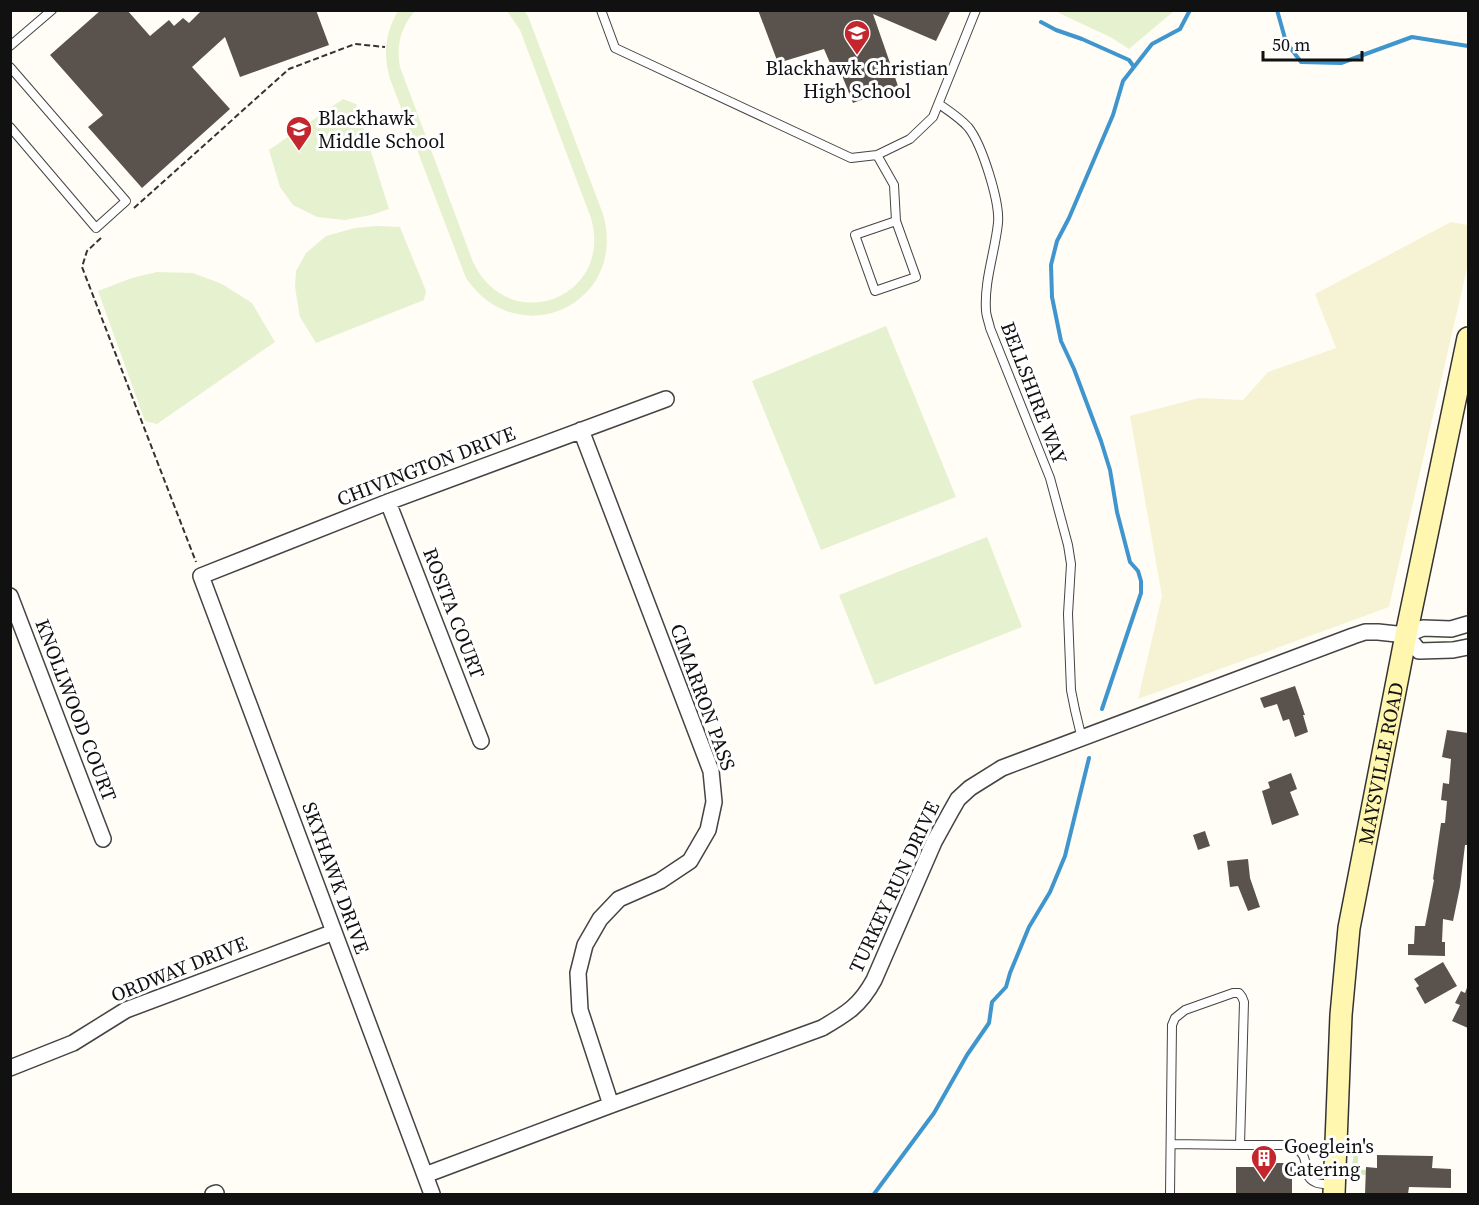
<svg xmlns="http://www.w3.org/2000/svg" width="1479" height="1205" font-family="'Source Serif 4',serif">
	<rect width="100%" height="100%" fill="#fffdf5"/>
	<path fill="#f6f3d4" d="M1451,222L1468,225V264L1389,607L1138,699L1162,596L1130,416L1199,398L1243,400L1268,372L1336,348L1315,294Z"/>
	<path fill="#d5ebbd" d="M1355,1142H1374L1376,1146H1358V1169L1366,1170V1175C1360,1175 1353,1175 1350,1169C1354,1160 1355,1154 1350,1146L1351,1144Z"/>
	<path fill="#e6f2cf" d="M398,11H415C401,27 396,45 400,67L473,262C509,338 614,298 591,218L520,30L507,11H524L528,16L603,214C629,304 518,355 466,278L390,79C383,54 385,33 398,11Z
		M1058,11H1174L1129,49L1112,38L1059,13Z
		M343,99L356,104L389,209L371,215L345,220L317,217L293,205L280,187L269,150Z
		M376,226L400,227L426,291L424,300L316,343L300,317L295,287L296,271L306,253L326,236L355,228Z
		M157,272L193,273L222,284L252,303L275,342L157,424L145,421L98,291L132,278Z
		M886,326L956,497L821,550L752,381Z
		M987,537L1022,627L875,685L839,595Z"/>
	<g fill="none" stroke-linecap="round" stroke-linejoin="round">
		<path stroke="#3f96cf" stroke-width="4" d="M1277,10L1286,42L1301,62L1341,63L1412,37L1468,46
			M1041,22L1056,30L1082,39L1129,60L1134,67
			M1102,709L1141,593V581L1138,571L1130,562L1117,512L1110,470L1101,441L1074,369L1061,341L1052,297L1051,265L1057,241L1069,218L1113,115L1123,81L1152,44L1180,29L1190,10
			M874,1194L934,1113L967,1055L989,1023L992,1002L1006,987L1010,973L1029,927L1050,892L1065,856L1089,758"/>
	</g>
	<path fill="#5a524d" d="M101,10H127L150,36L169,20L174,26L183,18L189,23L202,10H316L329,45L240,77L225,37L192,67L230,109L142,188L88,127L103,115L50,55Z
		M758,10H951L936,41L873,14L898,86L853,103L839,68L833,70L824,49L778,63Z
		M1295,686L1305,715H1303L1308,732L1295,737L1289,719L1283,721L1277,704L1264,708L1260,698Z
		M1447,730L1468,733V845H1465L1460,887L1453,921L1443,919L1442,942H1445V956L1408,955V944H1414L1415,926H1425L1434,880L1433,879L1441,823H1445L1447,801L1441,800L1443,783L1449,784L1451,759L1442,757Z
		M1291,773L1297,789L1290,792L1299,815L1272,825L1262,791L1270,788L1268,782Z
		M1205,831L1210,846L1198,850L1193,835Z
		M1248,859L1250,878L1260,907L1248,911L1238,886L1230,887L1227,861Z
		M1443,962L1457,986L1425,1004L1416,988L1419,986L1414,979Z
		M1468,985V1028L1452,1021L1460,1005L1455,1003L1461,991L1465,993Z
		M1377,1155L1433,1156L1432,1168L1451,1169V1188L1409,1187L1408,1194H1365L1366,1167L1377,1168Z
		M1263,1163H1292V1194H1236V1167H1261Z"/>
	<g fill="none" stroke-linecap="round" stroke-linejoin="round">
		<g stroke="#444" stroke-width="10">
			<path id="lane" d="M601,10L615,48L851,158L877,155L910,139L933,117L976,10
				M10,46L52,10
				M10,67L126,201L96,228L10,127
				M939,104C949,111 960,118 968,127C982,144 1000,202 998,223C995,252 984,281 986,310C986,316 989,322 990,328L1050,478L1068,545L1071,564L1068,614L1071,690L1075,710L1082,739
				M877,155L894,185L896,221L916,277L875,291L855,235L896,221
				M1171,1144L1240,1145
				M1170,1194L1172,1025L1175,1018L1185,1010L1233,993H1239L1242,997L1244,1002L1240,1145H1289C1316,1155 1298,1174 1315,1182C1320,1185 1328,1184 1334,1184"/>
		</g>
		<g stroke="#444" stroke-width="18">
			<path id="street" d="M581,430L711,771L714,802L708,830L690,861L660,881L619,899L600,919L585,945L578,973L580,1010L611,1105
				M388,502L481,741
				M10,596L103,839
				M1406,635L1419,651L1453,650L1468,647
				M10,1068L73,1043L126,1010L334,932
				M425,1175L611,1105L822,1028C846,1014 860,1006 874,980L934,842L950,813L958,799L970,788L1002,768L1353,636L1365,632H1378L1406,635L1423,628L1451,629L1468,624
				M213,1194L216,1193V1194
				M432,1194L201,576L388,502L666,399"/>
		</g>
		<g stroke="#333" stroke-width="24">
			<g id="secondary">
				<path id="s1" d="M1334,1194L1341,1015L1349,928L1406,635L1468,338"/>
			</g>
		</g>
		<path stroke="#333" stroke-width="2" stroke-dasharray="6 3" stroke-linecap="butt" d="M134,208L289,69L355,44L385,47
			M101,238L87,251L82,267L196,562"/>
		<use href="#lane" stroke="#fff" stroke-width="8"/>
		<use href="#street" stroke="#fff" stroke-width="15"/>
		<use href="#secondary" stroke="#fff6b0" stroke-width="21"/>
	</g>
	<defs>
		<g id="school-pin" transform="scale(1.35)"><path d="M0 17L-7.5 6A9.5 9.5 0 1 1 7.5 6Z" fill="#c4262e" stroke="#fff"/><path d="M0-5L7-2L0 1L-7-2ZM-4 1L0 2.5L4 1V4Q0 6-4 4Z" fill="#fff"/></g>
		<g id="building-pin" transform="scale(1.35)"><path d="M0 17L-7.5 6A9.5 9.5 0 1 1 7.5 6Z" fill="#c4262e" stroke="#fff"/><path d="M-4-6H4V6H1V3H-1V6H-4ZM-2.5-4.3h1.7v1.8h-1.7ZM.8-4.3h1.7v1.8H.8ZM-2.5-1h1.7V.8h-1.7ZM.8-1h1.7V.8H.8Z" fill="#fff"/></g>
	</defs>
	<g fill-rule="evenodd">
		<use href="#school-pin" x="857" y="33"/>
		<use href="#school-pin" x="299" y="129"/>
		<use href="#building-pin" x="1264" y="1158"/>
	</g>
	<g text-anchor="middle" stroke-width="6" stroke-linejoin="round" paint-order="stroke">
		<g font-size="20" fill="#111" stroke="#fff" text-anchor="start">
			<text x="857" y="75" text-anchor="middle">Blackhawk Christian<tspan x="857" dy="23">High School</tspan></text>
			<text x="318" y="125">Blackhawk<tspan x="318" dy="23">Middle School</tspan></text>
			<text x="1284" y="1153">Goeglein's<tspan x="1284" dy="23">Catering</tspan></text>
		</g>
		<g font-size="20" fill="#111" stroke="#fff">
			<text transform="translate(1034 393) rotate(69)" y="7">BELLSHIRE WAY</text>
			<text transform="translate(426 466) rotate(-21)" y="7">CHIVINGTON DRIVE</text>
			<text transform="translate(454 613) rotate(69)" y="7">ROSITA COURT</text>
			<text transform="translate(703 697) rotate(70)" y="7">CIMARRON PASS</text>
			<text transform="translate(76 710) rotate(69)" y="7">KNOLLWOOD COURT</text>
			<text dy="7" stroke="none"><textPath href="#s1" startOffset="434">MAYSVILLE ROAD</textPath></text>
			<text transform="translate(336 878) rotate(70)" y="7">SKYHAWK DRIVE</text>
			<text transform="translate(894 887) rotate(-65)" y="7">TURKEY RUN DRIVE</text>
			<text transform="translate(179 969) rotate(-22)" y="7">ORDWAY DRIVE</text>
		</g>
	</g>
	<rect width="1479" height="1205" fill="none" stroke="#111111" stroke-width="24"/>
	<path d="M1263 51v9h99v-9" fill="none" stroke="#111111" stroke-width="3"/>
	<text x="1272" y="51" font-size="18" fill="#111111" stroke="#ffffff" stroke-width="4.5" paint-order="stroke">50 m</text>
</svg>
